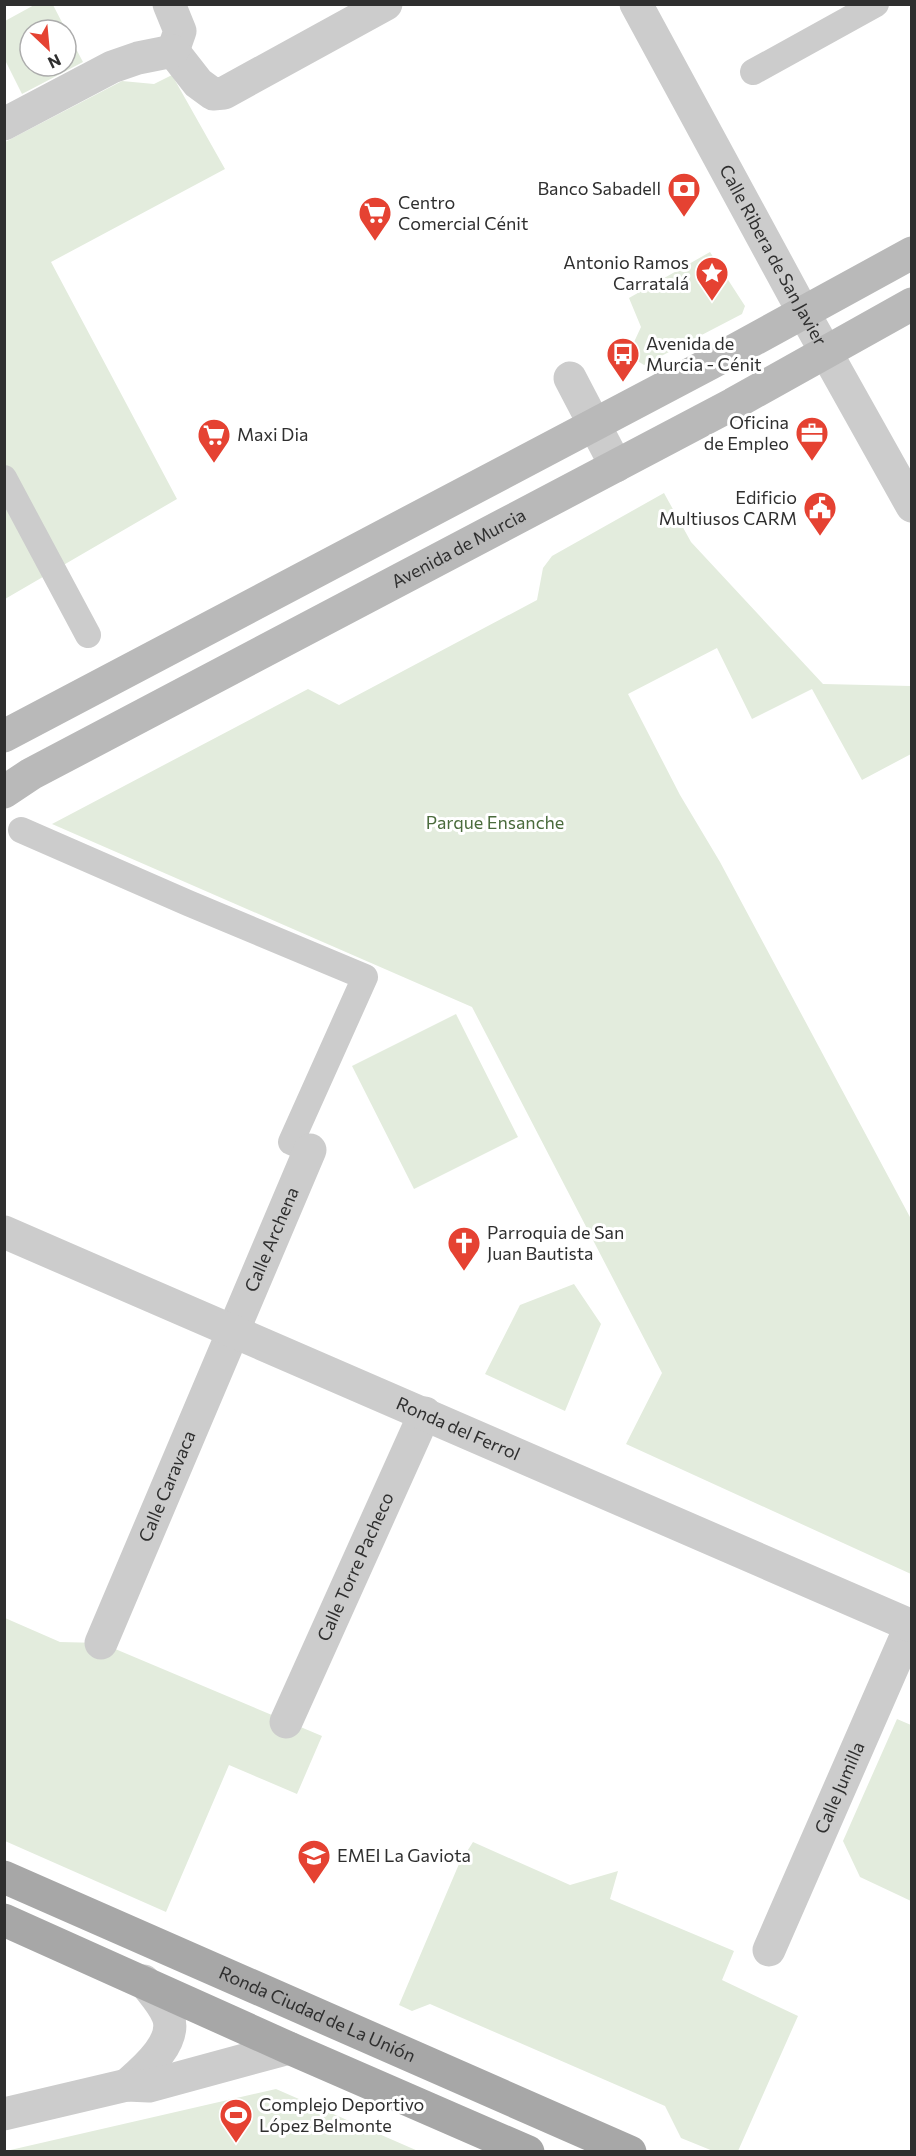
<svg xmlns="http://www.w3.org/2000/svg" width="916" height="2156" font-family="Commissioner,sans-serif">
	<rect width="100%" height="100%" fill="#fff"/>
	<path fill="#e3ecdd" d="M36,4L53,5L66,30H30V66H66V30L83,62L22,94L5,60V21Z
		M172,75L225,169L51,262L177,499L5,599V142L122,81L154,84Z
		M710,252L745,306L742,314L644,365L628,355L641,327L629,298Z
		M664,493L691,542L823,684L911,686V754L862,780L812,689L752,719L717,648L628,694L680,795L720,862L911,1219V1574L626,1444L662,1373L472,1007L52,824L308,689L339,705L537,600L543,568L552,556Z
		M456,1014L518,1137L414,1189L352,1066Z
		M574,1284L601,1324L565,1411L485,1374L520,1305Z
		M5,1618L60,1642L101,1643L322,1736L297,1794L229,1765L166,1912L5,1841Z
		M897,1719L911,1725V1901L860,1877L843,1841Z
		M473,1842L570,1885L618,1871L610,1899L734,1951L722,1980L798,2016L738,2151H713L681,2138L665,2106L430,2004L412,2011L399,2005L459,1864Z
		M276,2089L418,2151H6Z"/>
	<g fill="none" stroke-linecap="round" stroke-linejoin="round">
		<path stroke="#ccc" stroke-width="26" d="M753,72L876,4
			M4,478L88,635
			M21,830L188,903L365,977L291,1142L310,1150"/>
		<g stroke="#ccc" stroke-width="33">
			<path d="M169,4L180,31L173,51"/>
			<path id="s1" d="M636,4L795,297L912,506"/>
			<path d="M173,51L198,83L213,94L224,93L386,4"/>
			<path d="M4,124L112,67L138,58L173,51"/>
			<path d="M570,378L616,466"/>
			<path id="s2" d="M101,1643L310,1150"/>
			<path id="s3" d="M286,1722L425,1413"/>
			<path id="s4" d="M769,1950L911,1625"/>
		</g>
		<g stroke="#ccc" stroke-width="33">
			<path id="s5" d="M4,1232L912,1626"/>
			<path d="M127,2085C144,2070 178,2042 168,2016C163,2003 152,1992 144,1981"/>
			<path d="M4,2114L127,2085L149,2086L289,2048"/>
		</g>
		<g stroke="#b9b9b9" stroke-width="33">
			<path d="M4,736L711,363L912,253"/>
			<path id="s6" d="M4,792L31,774L733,404L912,304"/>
		</g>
		<g stroke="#a7a7a7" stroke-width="33">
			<path id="s7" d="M4,1877L630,2152"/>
			<path d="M4,1920L289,2048L528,2152"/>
		</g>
	</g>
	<defs>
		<g id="bank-pin" transform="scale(1.725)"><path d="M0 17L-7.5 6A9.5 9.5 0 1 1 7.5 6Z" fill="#e54232" stroke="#fff"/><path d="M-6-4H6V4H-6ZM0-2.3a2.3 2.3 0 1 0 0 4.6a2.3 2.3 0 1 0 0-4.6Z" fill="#fff"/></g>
		<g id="supermarket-pin" transform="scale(1.725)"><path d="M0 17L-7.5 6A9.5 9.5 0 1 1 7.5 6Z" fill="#e54232" stroke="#fff"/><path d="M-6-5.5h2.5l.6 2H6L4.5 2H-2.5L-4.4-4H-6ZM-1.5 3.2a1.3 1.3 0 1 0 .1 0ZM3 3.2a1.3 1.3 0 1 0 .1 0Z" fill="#fff"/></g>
		<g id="sight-pin" transform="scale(1.725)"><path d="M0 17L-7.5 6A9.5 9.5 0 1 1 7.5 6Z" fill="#e54232" stroke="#fff"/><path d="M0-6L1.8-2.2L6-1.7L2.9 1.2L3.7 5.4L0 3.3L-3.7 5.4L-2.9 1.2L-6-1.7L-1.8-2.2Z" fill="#fff"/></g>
		<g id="bus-pin" transform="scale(1.725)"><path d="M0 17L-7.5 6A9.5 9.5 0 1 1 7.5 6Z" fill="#e54232" stroke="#fff"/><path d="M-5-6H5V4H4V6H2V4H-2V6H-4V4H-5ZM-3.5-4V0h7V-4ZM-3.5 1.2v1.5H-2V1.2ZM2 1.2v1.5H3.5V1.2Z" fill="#fff"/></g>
		<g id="office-pin" transform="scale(1.725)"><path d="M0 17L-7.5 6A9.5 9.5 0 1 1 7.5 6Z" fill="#e54232" stroke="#fff"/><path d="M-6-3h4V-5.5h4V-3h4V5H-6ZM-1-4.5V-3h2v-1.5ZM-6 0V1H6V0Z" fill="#fff"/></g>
		<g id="civic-pin" transform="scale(1.725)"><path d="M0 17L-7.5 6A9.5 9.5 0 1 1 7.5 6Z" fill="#e54232" stroke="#fff"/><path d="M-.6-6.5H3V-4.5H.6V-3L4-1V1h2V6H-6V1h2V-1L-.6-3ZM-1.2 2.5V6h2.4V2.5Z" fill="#fff"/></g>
		<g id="church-pin" transform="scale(1.725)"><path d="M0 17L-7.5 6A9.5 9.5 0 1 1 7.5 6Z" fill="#e54232" stroke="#fff"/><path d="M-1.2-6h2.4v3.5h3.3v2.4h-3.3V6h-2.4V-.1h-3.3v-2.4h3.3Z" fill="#fff"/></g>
		<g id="school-pin" transform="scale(1.725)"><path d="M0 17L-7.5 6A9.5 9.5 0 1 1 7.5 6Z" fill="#e54232" stroke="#fff"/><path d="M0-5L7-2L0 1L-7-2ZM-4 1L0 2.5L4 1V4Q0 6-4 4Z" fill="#fff"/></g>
		<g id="stadium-pin" transform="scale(1.725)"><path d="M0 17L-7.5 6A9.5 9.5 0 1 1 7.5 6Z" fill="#e54232" stroke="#fff"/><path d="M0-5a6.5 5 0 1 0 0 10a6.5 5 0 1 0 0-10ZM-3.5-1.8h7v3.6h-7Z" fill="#fff"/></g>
	</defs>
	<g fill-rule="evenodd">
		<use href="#bank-pin" x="684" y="189"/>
		<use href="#supermarket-pin" x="375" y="213"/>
		<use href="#sight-pin" x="712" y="273"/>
		<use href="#bus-pin" x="623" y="354"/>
		<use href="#office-pin" x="812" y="433"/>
		<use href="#supermarket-pin" x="214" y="435"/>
		<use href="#civic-pin" x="820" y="508"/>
		<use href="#church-pin" x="464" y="1243"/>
		<use href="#school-pin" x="314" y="1856"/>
		<use href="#stadium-pin" x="236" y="2115"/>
	</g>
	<g text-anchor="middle" stroke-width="6" stroke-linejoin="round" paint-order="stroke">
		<g font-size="18" fill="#2f2f2f" stroke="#fff" text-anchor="start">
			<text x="661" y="195" text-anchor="end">Banco Sabadell</text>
			<text x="398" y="209">Centro<tspan x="398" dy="21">Comercial Cénit</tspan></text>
			<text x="689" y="269" text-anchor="end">Antonio Ramos<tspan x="689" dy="21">Carratalá</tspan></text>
			<text x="646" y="350">Avenida de<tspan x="646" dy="21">Murcia - Cénit</tspan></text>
			<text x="789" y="429" text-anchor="end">Oficina<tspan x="789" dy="21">de Empleo</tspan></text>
			<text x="237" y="441">Maxi Dia</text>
			<text x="797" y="504" text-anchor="end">Edificio<tspan x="797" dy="21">Multiusos CARM</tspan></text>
			<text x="487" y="1239">Parroquia de San<tspan x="487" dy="21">Juan Bautista</tspan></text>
			<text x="337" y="1862">EMEI La Gaviota</text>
			<text x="259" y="2111">Complejo Deportivo<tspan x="259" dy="21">López Belmonte</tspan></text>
		</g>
		<g font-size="18" fill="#2f2f2f" stroke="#fff">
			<text dy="6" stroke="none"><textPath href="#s1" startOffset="286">Calle Ribera de San Javier</textPath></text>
			<text dy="6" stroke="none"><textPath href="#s6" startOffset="516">Avenida de Murcia</textPath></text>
			<text dy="6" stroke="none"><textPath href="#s2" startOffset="438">Calle Archena</textPath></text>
			<text dy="6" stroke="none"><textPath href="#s5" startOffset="495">Ronda del Ferrol</textPath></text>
			<text dy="6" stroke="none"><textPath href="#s2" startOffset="170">Calle Caravaca</textPath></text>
			<text dy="6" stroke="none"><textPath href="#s3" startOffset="170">Calle Torre Pacheco</textPath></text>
			<text dy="6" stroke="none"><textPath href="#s4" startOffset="177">Calle Jumilla</textPath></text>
			<text dy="6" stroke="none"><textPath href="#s7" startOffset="342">Ronda Ciudad de La Unión</textPath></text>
		</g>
		<g font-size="18" fill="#4a6b3c" stroke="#fff">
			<text x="495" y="829">Parque Ensanche</text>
		</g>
	</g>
	<rect width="916" height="2156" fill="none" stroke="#2f2f2f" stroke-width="12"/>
	<g transform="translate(48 48) rotate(154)"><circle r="28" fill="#ffffff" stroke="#acacac" stroke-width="1.5"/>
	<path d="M0-4.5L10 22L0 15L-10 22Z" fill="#e54232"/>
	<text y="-9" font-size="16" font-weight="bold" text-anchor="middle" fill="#2f2f2f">N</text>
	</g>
</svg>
